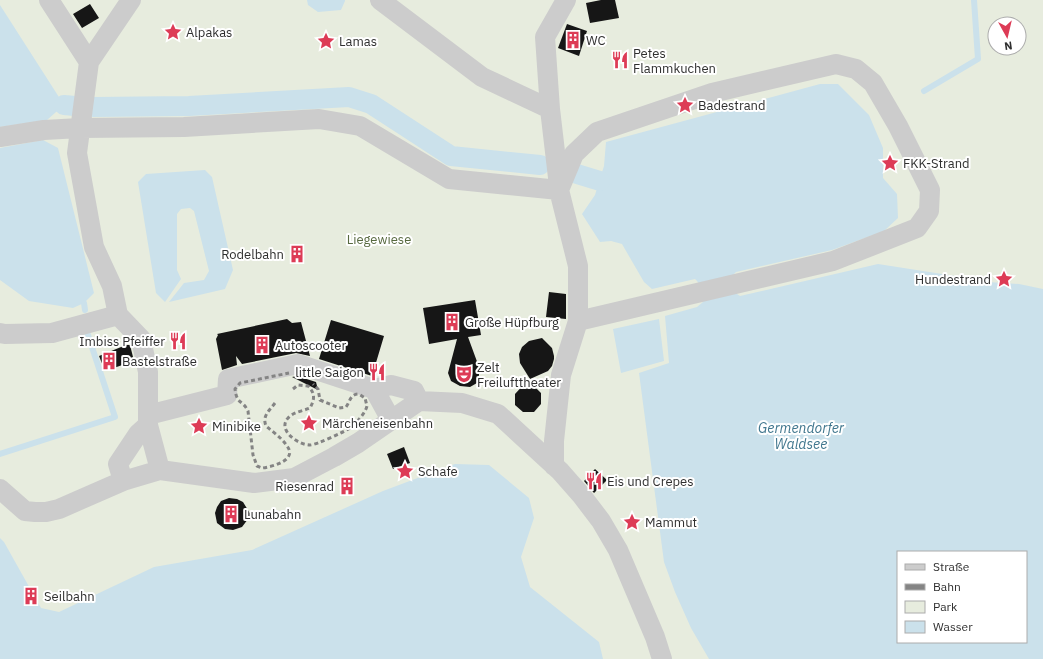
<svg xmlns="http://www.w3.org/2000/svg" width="1043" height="659" font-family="'IBM Plex Sans',sans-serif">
	<rect width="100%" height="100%" fill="#fff"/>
	<path fill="#e7ecde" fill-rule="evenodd" d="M0,0H1043V659H0ZM995,24H1019V48H995ZM898,552H1026V642H898Z"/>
	<path fill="#cbe1eb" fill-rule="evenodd" d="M307,0H345V1L341,10L318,12L308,5Z
		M0,5L64,105L47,120L0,127Z
		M820,84H838L869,115L883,148V178L897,194L898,218L884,231L832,250L736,272L733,275L737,294L740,296L878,264L955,276L973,281L1019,284L1043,289V659H709L691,628L675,592L664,562L639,373L669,363L665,316L697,307L703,302C703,294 701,284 695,279L652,289L644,282L622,244L611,241L600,242L582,214L595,195L604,166L606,142ZM898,552H1026V642H898Z
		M43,140L58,148L94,293L84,303L73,308L29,301L0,280V148Z
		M205,170L212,177L233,270L225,289L169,302L184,283L204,280L209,271L194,211L190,208L181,209L177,214V270L181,279L165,302L156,293L138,182L146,174Z
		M659,319L664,361L621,373L613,329Z
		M455,464L489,465L529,498L534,518L521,557L530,587L599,642L603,659H0V538L4,542L41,608L59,612L154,567L252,550L383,491Z"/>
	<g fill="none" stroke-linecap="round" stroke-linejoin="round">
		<path stroke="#cbe1eb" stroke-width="6" d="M924,91L978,59L974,0
			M84,303L85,310
			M0,454L115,417L87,332"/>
		<path stroke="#cbe1eb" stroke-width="20" d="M64,105L75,106
			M93,107L189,106L349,97L371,104L451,156L540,165
			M577,174L600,181"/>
	</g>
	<path fill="#161616" d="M601,0H615L619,18L590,23L586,3Z
		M90,4L99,18L82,28L73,14Z
		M567,24L587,31L579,56L558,48Z
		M549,292L566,294V319L546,317Z
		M475,300L481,335L468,337L479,367V375L477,383L470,387L460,386L451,381L448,373L457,339L429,344L423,308Z
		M287,319L292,323L301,322L310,356L296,353L242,364L236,356L237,365L222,370L216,339L218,335L217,334Z
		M331,320L384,336L372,376L319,359Z
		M542,338L552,348L554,356V359L552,366L548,371L530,379L520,363L519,354L522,347L529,341Z
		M126,345H130L134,361L105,371L99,356Z
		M297,376L316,382L318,390L292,377Z
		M528,380L541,393V404L534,412H523L515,405V394Z
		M404,447L410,463L393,469L387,454Z
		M595,469L607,480L594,493L584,481Z
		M229,498L237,499L243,502L251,515L242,527L233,530L225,529L217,523L215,513L217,507L221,501Z"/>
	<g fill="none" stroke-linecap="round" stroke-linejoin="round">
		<path stroke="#ccc" stroke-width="20" d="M49,0L89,62L131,0
			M380,0L482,77L550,109L545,37L566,0
			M89,62L77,153L94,247L112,286L118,315
			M550,109L559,186
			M0,137L44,130L80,128L184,127L319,119L360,126L449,179L559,190L578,266V321L561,375L554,441V466
			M559,190L574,154L597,132L712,93L836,64L856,69L873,83L898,126L930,190L929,211L917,228L833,261L578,321
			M0,333L5,334L52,333L118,315L141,339L148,372V425L160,470
			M374,389L391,420
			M148,415L227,395L228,379L298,364L374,389L391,385L414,391L419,401
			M123,481L118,464L138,434L148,425
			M0,489L25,511L35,512H46L59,509L123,481L160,470L254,483L294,478L334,457L358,443L419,401L462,403L498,414L560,471L582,496L601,521L618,550L655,637L662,659"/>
		<path stroke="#848484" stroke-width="3" stroke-dasharray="4 3" stroke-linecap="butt" d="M293,389L298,385L308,386C315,393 315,399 310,408C303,411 293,412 288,418C277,430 298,445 310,445C316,445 344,432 350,428C356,423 365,414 367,406L365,398L359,394C350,394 350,402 346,407L339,408L320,400L318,389L313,384
			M275,403C269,411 262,416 266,426C273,432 282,438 287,446C298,460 272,467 262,468L257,466L253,455L248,411C242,399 237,405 235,389L240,383L289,373"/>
	</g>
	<defs>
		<g id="sight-bare" transform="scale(1.38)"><path d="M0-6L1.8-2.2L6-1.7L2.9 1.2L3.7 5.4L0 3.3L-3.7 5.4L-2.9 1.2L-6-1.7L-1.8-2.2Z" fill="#dd3b56" stroke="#fff" stroke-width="2.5" paint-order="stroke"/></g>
		<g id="building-bare" transform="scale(1.38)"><path d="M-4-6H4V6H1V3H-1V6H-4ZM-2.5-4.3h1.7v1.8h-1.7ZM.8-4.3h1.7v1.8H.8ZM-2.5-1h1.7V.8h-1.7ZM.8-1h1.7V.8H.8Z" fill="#dd3b56" stroke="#fff" stroke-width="2.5" paint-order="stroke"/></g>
		<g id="restaurant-bare" transform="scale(1.38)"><path d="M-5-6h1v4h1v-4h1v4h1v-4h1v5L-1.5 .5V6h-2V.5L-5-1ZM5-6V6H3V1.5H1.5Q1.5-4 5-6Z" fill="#dd3b56" stroke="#fff" stroke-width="2.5" paint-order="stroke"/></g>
		<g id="theatre-bare" transform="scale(1.38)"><path d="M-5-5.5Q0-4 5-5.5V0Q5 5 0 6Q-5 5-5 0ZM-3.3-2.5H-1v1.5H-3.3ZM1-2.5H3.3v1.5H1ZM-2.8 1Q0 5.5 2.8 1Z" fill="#dd3b56" stroke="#fff" stroke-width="2.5" paint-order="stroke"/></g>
	</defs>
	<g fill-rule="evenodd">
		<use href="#sight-bare" x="173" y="32"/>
		<use href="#building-bare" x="573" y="40"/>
		<use href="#sight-bare" x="326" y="41"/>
		<use href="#restaurant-bare" x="620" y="60"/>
		<use href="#sight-bare" x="685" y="105"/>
		<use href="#sight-bare" x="890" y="163"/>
		<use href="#building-bare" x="297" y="254"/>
		<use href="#sight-bare" x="1004" y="279"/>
		<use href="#building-bare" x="452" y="322"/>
		<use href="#restaurant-bare" x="178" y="341"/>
		<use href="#building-bare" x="262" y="345"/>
		<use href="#building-bare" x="109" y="361"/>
		<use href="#restaurant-bare" x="377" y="372"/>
		<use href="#theatre-bare" x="464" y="374"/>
		<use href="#sight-bare" x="309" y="423"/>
		<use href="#sight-bare" x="199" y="426"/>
		<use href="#sight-bare" x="405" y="471"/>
		<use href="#restaurant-bare" x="594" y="481"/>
		<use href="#building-bare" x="347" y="486"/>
		<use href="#building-bare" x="231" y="514"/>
		<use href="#sight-bare" x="632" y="522"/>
		<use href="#building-bare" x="31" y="596"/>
	</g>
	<g text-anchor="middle" stroke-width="4" stroke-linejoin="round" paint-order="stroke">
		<g font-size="13" fill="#2f2f2f" stroke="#fff" text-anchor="start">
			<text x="186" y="37">Alpakas</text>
			<text x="586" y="45">WC</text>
			<text x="339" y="46">Lamas</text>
			<text x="633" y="58">Petes<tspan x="633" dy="15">Flammkuchen</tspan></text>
			<text x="698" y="110">Badestrand</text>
			<text x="903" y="168">FKK-Strand</text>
			<text x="284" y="259" text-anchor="end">Rodelbahn</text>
			<text x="991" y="284" text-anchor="end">Hundestrand</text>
			<text x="465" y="327">Große Hüpfburg</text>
			<text x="165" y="346" text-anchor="end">Imbiss Pfeiffer</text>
			<text x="275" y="350">Autoscooter</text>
			<text x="122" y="366">Bastelstraße</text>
			<text x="477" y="372">Zelt<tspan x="477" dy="15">Freilufttheater</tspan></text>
			<text x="364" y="377" text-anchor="end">little Saigon</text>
			<text x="322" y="428">Märcheneisenbahn</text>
			<text x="212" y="431">Minibike</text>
			<text x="418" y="476">Schafe</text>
			<text x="607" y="486">Eis und Crepes</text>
			<text x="334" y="491" text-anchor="end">Riesenrad</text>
			<text x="244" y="519">Lunabahn</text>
			<text x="645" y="527">Mammut</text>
			<text x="44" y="601">Seilbahn</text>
		</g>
		<g font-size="13" fill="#57693f" stroke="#fff">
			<text x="379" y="244">Liegewiese</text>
		</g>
		<g font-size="14" font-style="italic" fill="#41778e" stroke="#fff">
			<text x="801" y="433">Germendorfer<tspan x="801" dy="16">Waldsee</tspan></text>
		</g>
	</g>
	<rect x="897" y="551" width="130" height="92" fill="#ffffff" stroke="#acacac"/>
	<rect x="905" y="564" width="20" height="6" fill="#cccccc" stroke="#acacac"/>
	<text x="933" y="571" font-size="12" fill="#2f2f2f">Straße</text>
	<rect x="905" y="584" width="20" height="6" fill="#848484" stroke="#acacac"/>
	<text x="933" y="591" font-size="12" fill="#2f2f2f">Bahn</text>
	<rect x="905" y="601" width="20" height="12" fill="#e7ecde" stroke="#acacac"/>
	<text x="933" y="611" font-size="12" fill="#2f2f2f">Park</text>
	<rect x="905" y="621" width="20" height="12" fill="#cbe1eb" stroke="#acacac"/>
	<text x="933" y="631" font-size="12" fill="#2f2f2f">Wasser</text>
	<g transform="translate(1007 36) rotate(172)"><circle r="19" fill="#ffffff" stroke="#acacac"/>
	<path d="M0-3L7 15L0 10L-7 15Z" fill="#dd3b56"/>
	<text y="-6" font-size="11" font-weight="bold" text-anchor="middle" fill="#2f2f2f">N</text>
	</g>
</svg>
